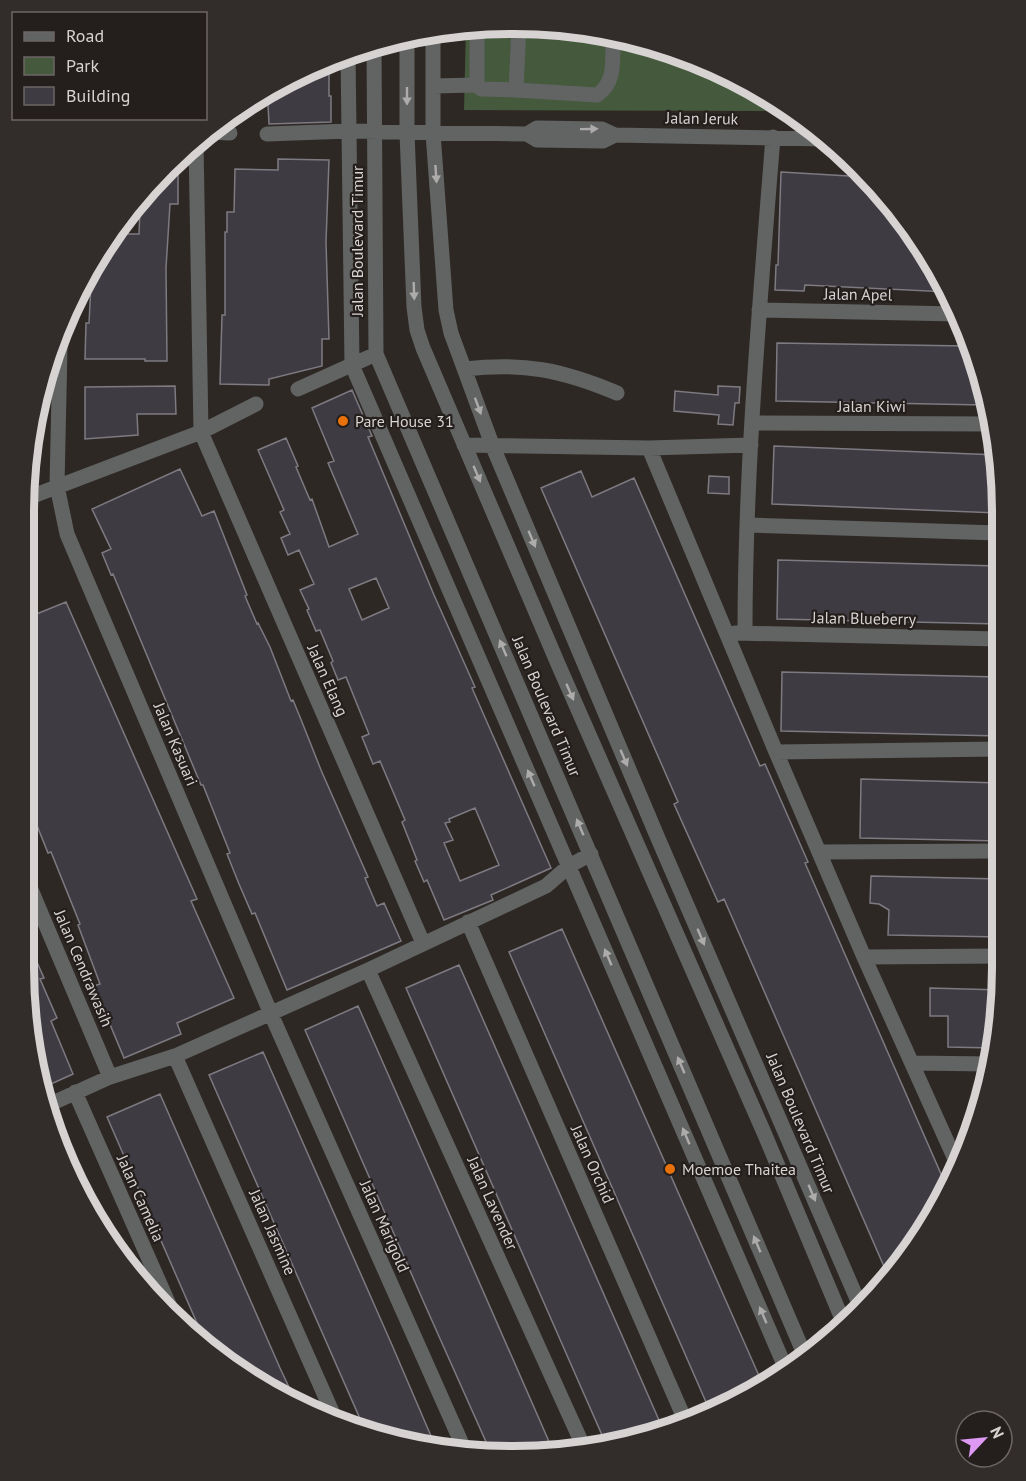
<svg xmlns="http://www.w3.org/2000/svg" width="1026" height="1481" font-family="'PT Sans',sans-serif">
	<rect width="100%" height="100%" fill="#2e2825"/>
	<path fill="#45593c" d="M545,25L639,41L729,74L788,111L464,110L466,28Z"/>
	<path fill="#3e3c42" stroke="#7d7a81" stroke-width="1.5" fill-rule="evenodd" d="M329,62V96H331V122L269,124L268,104H248L268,90Z
		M278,159L329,160L326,242L329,339H322V366L269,379V385L220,384L222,315H225V232H227V212H234L235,169L278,170Z
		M178,161V204H170L166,268L167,361H145V359H85L86,323H89L92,265L118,234H139L140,207Z
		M781,172L866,177L880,190L948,292L805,285L804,291L775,290L776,265H778Z
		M777,343L967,346L984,405L776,401Z
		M175,386L176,414H137L138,435L85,439V387Z
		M718,386L740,387L739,403H735L733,425L718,424L719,415L674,411L675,391L718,395Z
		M352,390L372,436L368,437L434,595L475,687L472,688L551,868L491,895L493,900L444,920L427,880L424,882L415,861L417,860L402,822L405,820L380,761L373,764L362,737L369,734L346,677L338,680L331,663L333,661L320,630L316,631L307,610L309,609L300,590L314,584L299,550L288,555L281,538L290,534L280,512L284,510L258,450L286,438L298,466L296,467L310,500L312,499L329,547L358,534L328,463L334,461L312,408ZM376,578L389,608L362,620L349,589ZM475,808L499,865L460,881L444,843L453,840L445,823L450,822L449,819Z
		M774,446L998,455V513L772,504Z
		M180,469L202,516L214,511L247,595L245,596L257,624L258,623L270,647L291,701L293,700L302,722L321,770L368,877L365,878L377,906L384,903L401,941L287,990L255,913L252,914L239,884L227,854L230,853L203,785H201L113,574L111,575L102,553L111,549L92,509Z
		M581,471L592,497L634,478L760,766L765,764L808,862L805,863L948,1190L901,1265L889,1278L724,899L718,902L674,804L678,802L541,488Z
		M709,476L729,477V494L708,493Z
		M778,560L998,566L999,624L777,619Z
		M66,602L197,899L191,901L234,998L177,1023L181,1034L124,1058L94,986L100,984L78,925L80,924L51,852L48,853L24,793V619Z
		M782,672L999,677V736L781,731Z
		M861,779L1000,783V841L860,838Z
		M871,876L1000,879L1001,937L888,935L889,910L879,904L870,903Z
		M562,929L760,1378L706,1402L509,952Z
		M24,933L44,978L40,979L57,1018L51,1021L73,1074L40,1089L24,968Z
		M459,965L566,1208L662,1427L606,1444L580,1385L406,988Z
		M930,988L1001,990L993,1048L948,1047V1016H930Z
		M358,1006L395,1090L554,1453H491L425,1305L305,1030Z
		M263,1052L392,1345L437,1450L365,1430L216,1091L209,1075Z
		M160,1094L280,1368L295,1400L207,1346L107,1117Z"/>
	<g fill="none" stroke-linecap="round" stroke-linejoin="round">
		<path stroke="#616463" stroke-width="15" d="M477,27V85
			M433,32V133L446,310L451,333L493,447L657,836L861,1308
			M407,38V133L414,307L417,330L423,348L558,664L765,1135L845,1326
			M374,46L376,354L805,1356
			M348,54L352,365L786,1369
			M433,86L477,85L481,89L516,90L519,26
			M516,90L597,95C617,82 612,58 613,36
			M209,132L230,133
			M267,134L349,131L527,134L537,128L602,129L615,135
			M527,134L537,140L603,141L615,135L825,139
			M196,142L201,432L423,943
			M759,310L957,314
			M60,347L57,486L67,534L271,1014L466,1453
			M465,369C523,362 562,370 617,393
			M298,389L376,354
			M753,423L990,424
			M464,445L649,448L751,445
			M649,448L776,752L864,957L958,1166
			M25,499L201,432L256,404
			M748,525L998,533
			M735,633L999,639
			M745,633C745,468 760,302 773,137
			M776,752L1000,749
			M819,852L1000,851
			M24,873L110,1077
			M468,922L685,1420
			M864,957L1001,956
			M368,970L585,1450
			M175,1056L337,1423
			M913,1063L990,1064
			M75,1092L175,1318
			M46,1106L110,1077L175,1056L368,970L546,886L569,866L591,854"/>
	</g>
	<defs><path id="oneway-solid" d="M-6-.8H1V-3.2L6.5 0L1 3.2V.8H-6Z" transform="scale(1.5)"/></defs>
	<g fill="#aeacab">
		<use href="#oneway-solid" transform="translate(407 96) rotate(90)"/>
		<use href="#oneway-solid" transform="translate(589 129) rotate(-1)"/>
		<use href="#oneway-solid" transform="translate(436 174) rotate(86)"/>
		<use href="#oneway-solid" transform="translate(414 291) rotate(88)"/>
		<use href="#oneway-solid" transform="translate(478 406) rotate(70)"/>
		<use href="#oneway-solid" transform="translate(477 474) rotate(67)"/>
		<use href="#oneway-solid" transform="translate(532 539) rotate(67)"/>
		<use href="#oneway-solid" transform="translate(503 648) rotate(-113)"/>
		<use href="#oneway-solid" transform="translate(570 692) rotate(66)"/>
		<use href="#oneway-solid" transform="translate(624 758) rotate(67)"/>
		<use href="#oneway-solid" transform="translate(531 778) rotate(-113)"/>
		<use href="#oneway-solid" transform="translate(580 827) rotate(-113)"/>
		<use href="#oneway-solid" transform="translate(701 937) rotate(67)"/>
		<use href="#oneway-solid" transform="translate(608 957) rotate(-113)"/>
		<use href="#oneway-solid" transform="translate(681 1065) rotate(-113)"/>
		<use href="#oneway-solid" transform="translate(686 1136) rotate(-113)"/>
		<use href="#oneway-solid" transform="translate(812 1193) rotate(67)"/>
		<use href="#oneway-solid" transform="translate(757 1244) rotate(-113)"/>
		<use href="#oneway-solid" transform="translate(763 1315) rotate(-113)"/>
	</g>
	<g fill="#e8710a" stroke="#241e1c" stroke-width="2">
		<circle cx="343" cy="421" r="6"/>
		<circle cx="670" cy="1169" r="6"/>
	</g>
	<g text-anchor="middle" stroke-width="4.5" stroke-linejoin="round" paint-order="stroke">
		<g font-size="16" fill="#d7d3d2" stroke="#241e1c">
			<text transform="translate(702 118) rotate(1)" y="6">Jalan Jeruk</text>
			<text transform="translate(357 241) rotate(-90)" y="6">Jalan Boulevard Timur</text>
			<text transform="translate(858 294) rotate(1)" y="6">Jalan Apel</text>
			<text x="872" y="412">Jalan Kiwi</text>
			<text transform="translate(864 618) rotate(1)" y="6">Jalan Blueberry</text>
			<text transform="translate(328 680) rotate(66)" y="6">Jalan Elang</text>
			<text transform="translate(547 706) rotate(67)" y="6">Jalan Boulevard Timur</text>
			<text transform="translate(176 744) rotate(67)" y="6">Jalan Kasuari</text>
			<text transform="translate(84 968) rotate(67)" y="6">Jalan Cendrawasih</text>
			<text transform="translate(801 1123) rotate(67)" y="6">Jalan Boulevard Timur</text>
			<text transform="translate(593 1164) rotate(66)" y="6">Jalan Orchid</text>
			<text transform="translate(141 1198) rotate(66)" y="6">Jalan Camelia</text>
			<text transform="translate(493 1203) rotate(66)" y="6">Jalan Lavender</text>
			<text transform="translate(385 1226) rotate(66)" y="6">Jalan Marigold</text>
			<text transform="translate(273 1232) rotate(66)" y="6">Jalan Jasmine</text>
		</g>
		<g font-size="16" fill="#d7d3d2" stroke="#241e1c" text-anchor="start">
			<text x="355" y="427">Pare House 31</text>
			<text x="682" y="1175">Moemoe Thaitea</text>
		</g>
	</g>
	<path d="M0 0H1026V1481H0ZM512 34H514A478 478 0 0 1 992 512V968A478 478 0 0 1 514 1446H512A478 478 0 0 1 34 968V512A478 478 0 0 1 512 34Z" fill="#322c2b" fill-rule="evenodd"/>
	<path fill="none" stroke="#d7d3d2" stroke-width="8" d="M512 34H514A478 478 0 0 1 992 512V968A478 478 0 0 1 514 1446H512A478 478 0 0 1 34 968V512A478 478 0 0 1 512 34Z"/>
	<rect x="12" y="12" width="195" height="108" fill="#241e1c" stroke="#6c6665" stroke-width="1.5"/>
	<rect x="24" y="32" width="30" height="9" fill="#616463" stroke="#6c6665" stroke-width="1.5"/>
	<text x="66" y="42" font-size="18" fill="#d7d3d2">Road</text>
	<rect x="24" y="57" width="30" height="18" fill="#45593c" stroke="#6c6665" stroke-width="1.5"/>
	<text x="66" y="72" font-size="18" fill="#d7d3d2">Park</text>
	<rect x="24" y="87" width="30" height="18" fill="#3e3c42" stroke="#6c6665" stroke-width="1.5"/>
	<text x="66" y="102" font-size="18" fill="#d7d3d2">Building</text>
	<g transform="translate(984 1439) rotate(64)"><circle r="28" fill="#241e1c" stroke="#6c6665" stroke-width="1.5"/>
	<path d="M0-4.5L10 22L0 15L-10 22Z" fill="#dd99f3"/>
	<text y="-9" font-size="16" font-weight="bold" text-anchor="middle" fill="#d7d3d2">N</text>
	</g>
</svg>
